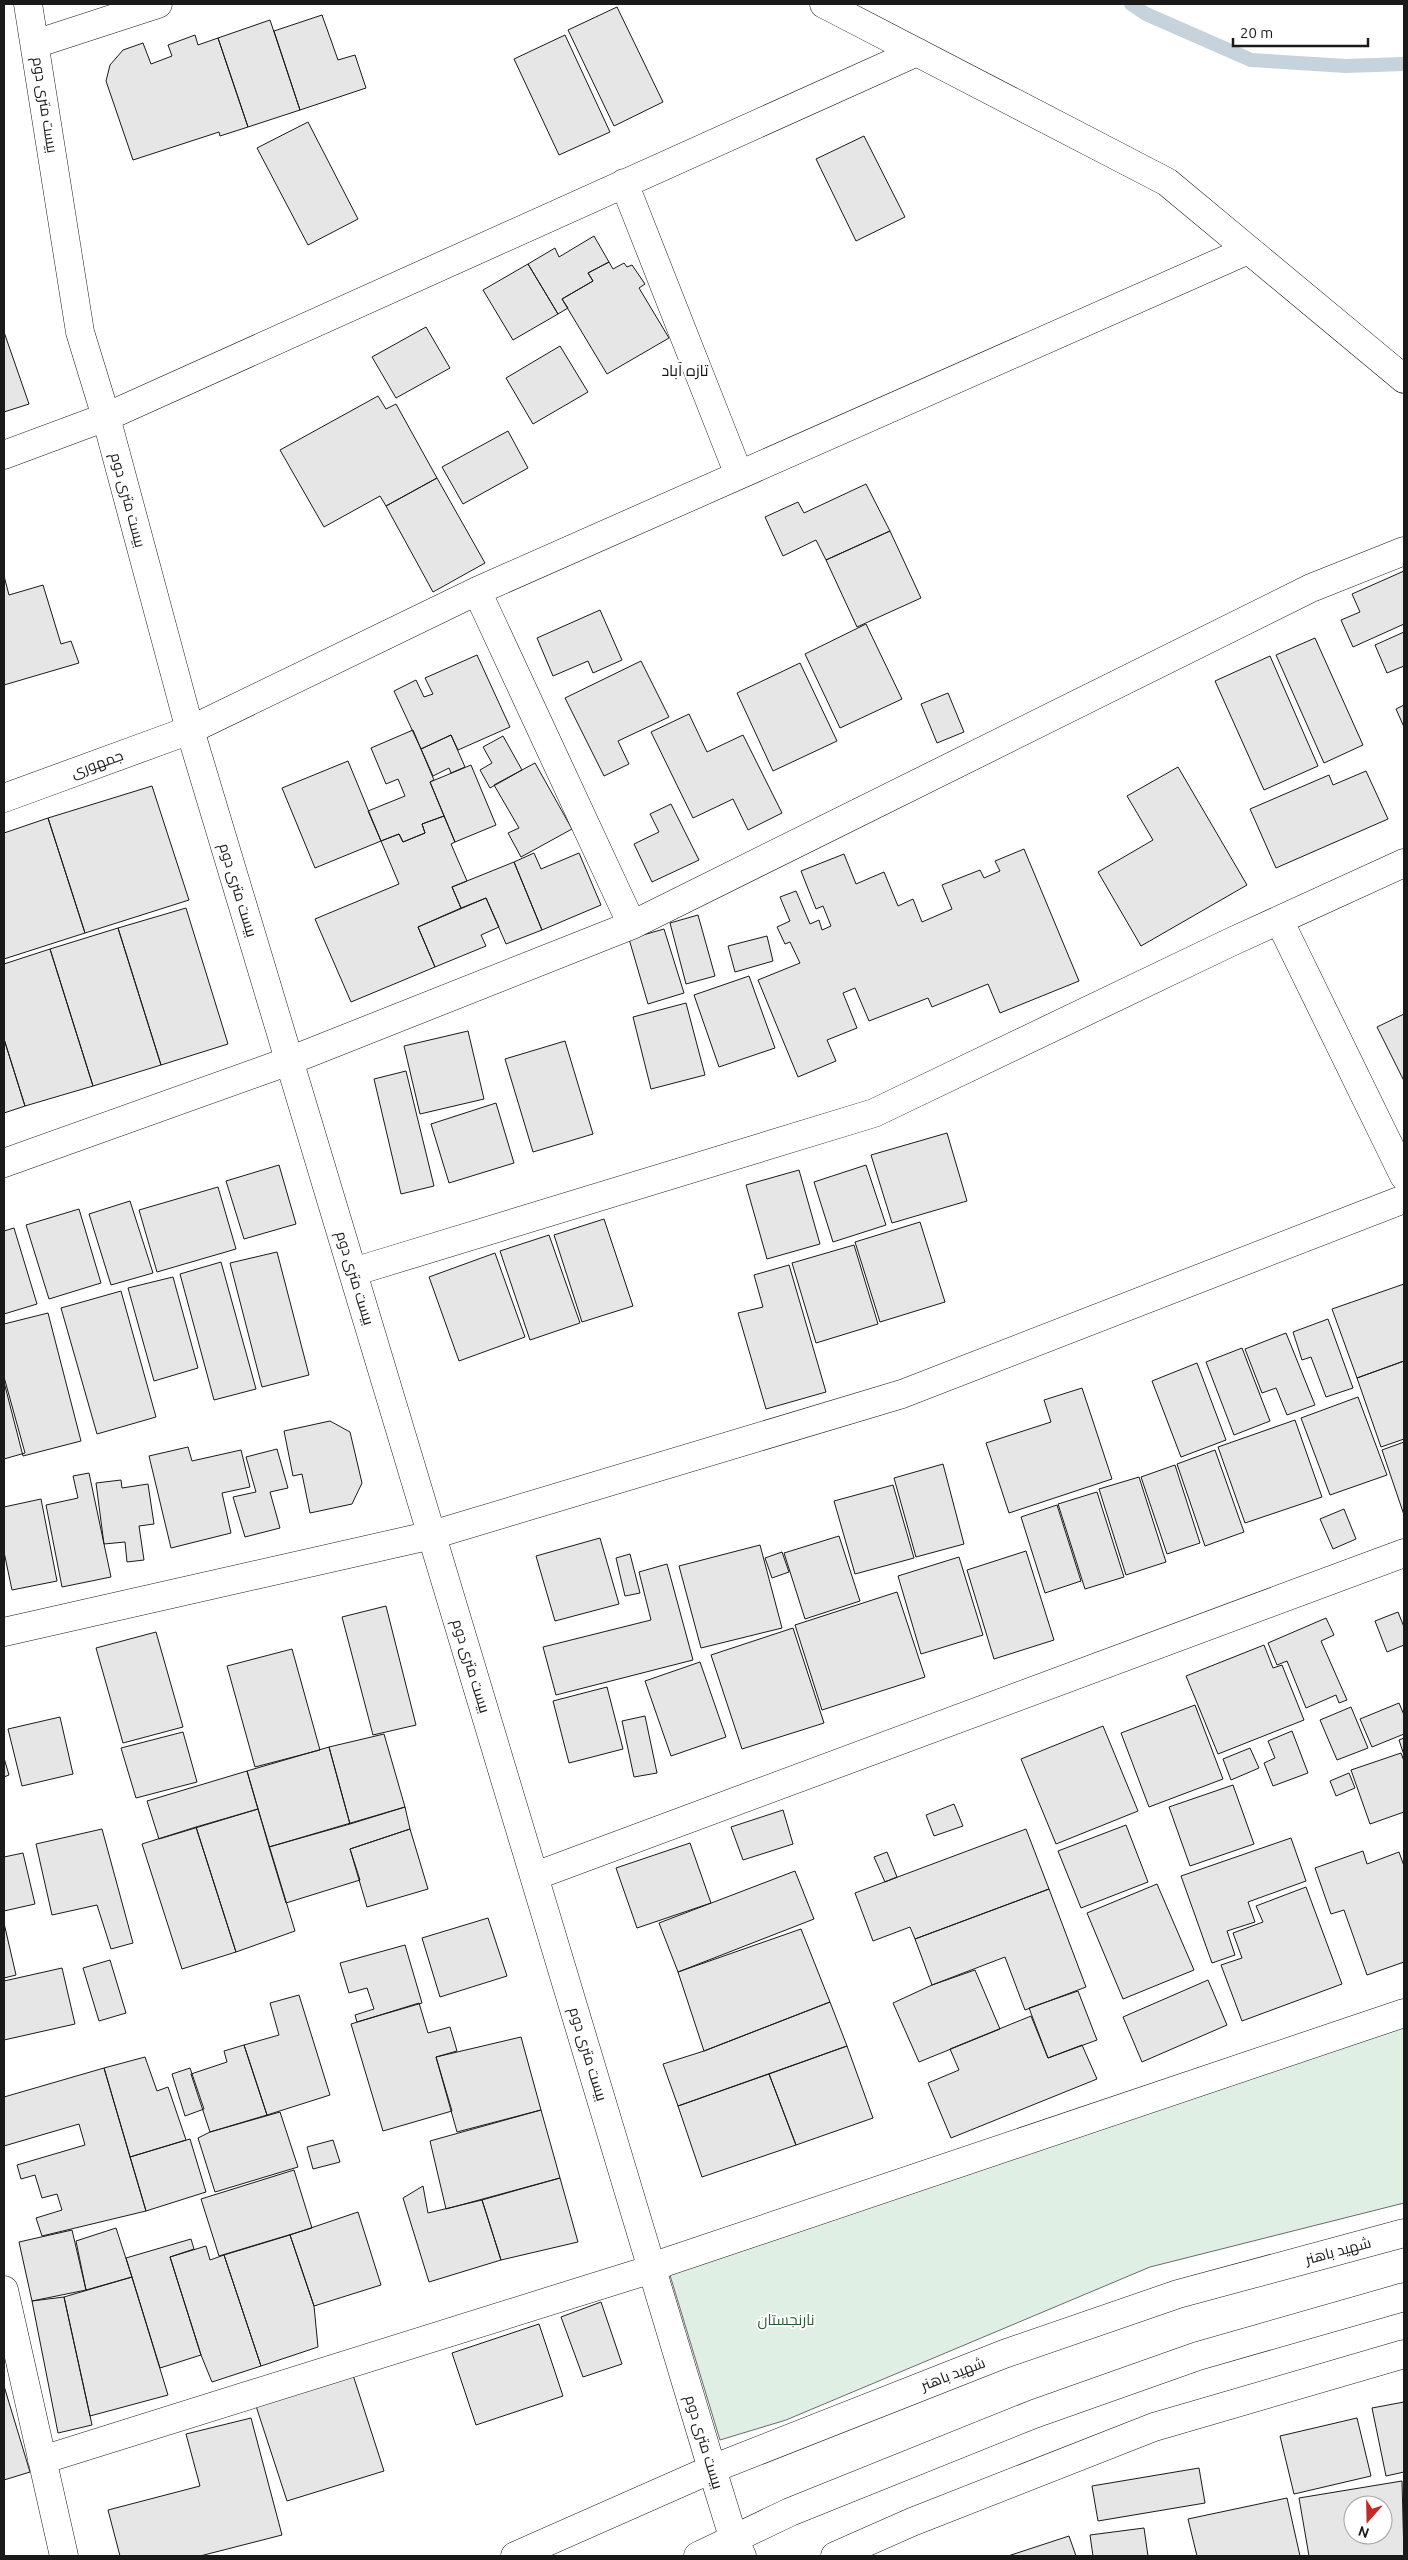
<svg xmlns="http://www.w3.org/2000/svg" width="1408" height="2560" font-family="Ubuntu,Cairo,sans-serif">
	<rect width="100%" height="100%" fill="#fff"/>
	<path fill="#e0efe3" stroke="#6a6a6a" d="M1404,2013V2203L1150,2267L786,2420L720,2440L666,2262Z"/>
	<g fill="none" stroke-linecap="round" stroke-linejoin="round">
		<path stroke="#c6d2dc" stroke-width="14" d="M1131,4L1146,14L1251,60L1346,66L1404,64"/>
	</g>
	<path fill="#e6e6e6" stroke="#1a1a1a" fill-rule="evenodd" d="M617,7L663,102L614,126L568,30Z
		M322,15L338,60L355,55L366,88L300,110L274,31Z
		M270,20L300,110L248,127L218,38Z
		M195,35L198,45L218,38L248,127L220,136L219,132L133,160L106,81L110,65L123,50L143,43L151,64L172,56L168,45Z
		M565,35L610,132L559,155L514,59Z
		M308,122L358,219L308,245L257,148Z
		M864,136L905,217L856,241L816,159Z
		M594,236L609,262L588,273L593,281L562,299L568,308L558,314L528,264L555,248L559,257Z
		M609,262L613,269L624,263L627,267L632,265L645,284L639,288L669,338L607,374L562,299L593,281L588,273Z
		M528,264L558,314L513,340L483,290Z
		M426,327L450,368L396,398L372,357Z
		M4,332L29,404L4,412Z
		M560,346L588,392L533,424L506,378Z
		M378,396L386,409L396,404L437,478L386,506L380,496L324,527L280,450Z
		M508,431L528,468L463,504L442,467Z
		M437,478L485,563L433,592L386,506Z
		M866,484L890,531L826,560L816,540L783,556L765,517L798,502L804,513Z
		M890,531L921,598L857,627L826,560Z
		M1404,571V624L1353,647L1341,620L1360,612L1352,594Z
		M4,576L9,595L43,585L61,644L71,641L79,663L4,685Z
		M600,610L622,660L593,673L588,661L553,676L537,638Z
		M866,624L902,699L840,728L805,654Z
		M1404,632V666L1387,673L1375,645Z
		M1315,638L1363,745L1324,763L1276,655Z
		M477,655L510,727L458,750L451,735L421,749L394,691L416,680L424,697L433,694L425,678Z
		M1270,656L1318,766L1264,790L1215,681Z
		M641,661L669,717L618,741L629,764L604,776L565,698Z
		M800,663L837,741L773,771L737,693Z
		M948,693L964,732L937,743L921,704Z
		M1404,705V727L1396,709Z
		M689,714L707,752L743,735L782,813L748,830L733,799L693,818L651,732Z
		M413,730L434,780L430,782L444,816L422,824L425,833L403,842L399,834L381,841L368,811L405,796L398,779L386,784L371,748Z
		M451,735L465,767L451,773L449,768L433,776L421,749Z
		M503,736L522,770L490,788L480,770L492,763L483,747Z
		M348,761L381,841L315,868L282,788Z
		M535,763L572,829L521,857L508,833L519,828L494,785Z
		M471,765L496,825L455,842L430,782Z
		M1178,767L1247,885L1141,946L1098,872L1153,840L1127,796Z
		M1366,771L1388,819L1276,868L1250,809L1329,775L1333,785Z
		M152,786L189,900L85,933L48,818Z
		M671,804L699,860L652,882L634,844L659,832L650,814Z
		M444,816L455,842L451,844L467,881L452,887L461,908L418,927L435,967L351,1002L315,919L399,884L381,841L399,834L403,842L425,833L422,824Z
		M48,818L85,933L4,959V833Z
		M1024,849L1079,981L1000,1013L988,984L932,1007L928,998L869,1021L855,988L843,993L857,1028L827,1040L836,1061L798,1077L758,980L800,963L790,942L785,944L777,927L790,921L780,897L796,891L810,924L819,920L822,930L831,926L823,906L816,909L801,871L844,854L856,884L884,872L898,906L913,899L922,922L952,909L942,885L980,870L984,878L1000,871L995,861Z
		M534,853L541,869L579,853L601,905L542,930L514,862Z
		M514,862L542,930L506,944L486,898L461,908L452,887Z
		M486,898L499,927L481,935L486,946L435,967L418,927Z
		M186,908L228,1044L161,1065L118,928Z
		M698,915L715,976L686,984L670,923Z
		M118,928L161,1065L93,1086L50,949Z
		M664,929L684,993L648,1004L629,939Z
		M767,936L773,961L735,972L728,946Z
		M50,949L93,1086L25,1106L4,1039V964Z
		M749,976L775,1048L719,1067L694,995Z
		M686,1003L705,1075L651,1089L633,1017Z
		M1404,1014V1081L1377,1027Z
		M468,1031L484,1099L420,1114L404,1046Z
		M4,1039L25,1106L4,1113Z
		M565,1041L593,1134L533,1152L505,1059Z
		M406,1071L434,1186L401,1194L374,1079Z
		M496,1103L514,1163L449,1183L431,1124Z
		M947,1133L967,1201L892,1223L871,1155Z
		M279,1165L296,1224L244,1239L226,1181Z
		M866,1165L886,1225L833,1242L814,1182Z
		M799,1170L820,1244L767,1259L746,1185Z
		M218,1187L236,1249L157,1272L139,1210Z
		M130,1201L153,1273L111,1285L89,1214Z
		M79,1209L101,1283L49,1299L26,1225Z
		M604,1219L633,1306L582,1322L554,1235Z
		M920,1222L945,1302L880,1322L855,1242Z
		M14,1228L37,1304L4,1314V1231Z
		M549,1235L580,1323L530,1340L500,1251Z
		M854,1245L878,1324L816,1343L792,1263Z
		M277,1252L309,1375L262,1387L230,1263Z
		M495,1253L525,1337L459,1361L429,1277Z
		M221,1262L256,1389L214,1400L180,1274Z
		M789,1265L826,1392L766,1409L738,1313L763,1307L754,1275Z
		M173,1277L198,1368L154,1381L128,1288Z
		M1404,1284V1361L1357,1378L1332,1309Z
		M121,1291L156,1417L97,1434L61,1308Z
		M48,1313L81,1441L23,1456L4,1382V1324Z
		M1328,1319L1353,1388L1326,1397L1311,1357L1302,1360L1293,1332Z
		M1286,1333L1315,1405L1287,1415L1276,1388L1262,1393L1245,1349Z
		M1242,1348L1270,1421L1234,1435L1206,1362Z
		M1404,1361V1439L1381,1447L1357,1378Z
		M1197,1363L1226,1440L1181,1457L1152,1381Z
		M4,1377L25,1453L4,1459Z
		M1082,1388L1112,1479L1009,1513L986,1443L1051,1422L1044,1400Z
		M1358,1397L1387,1475L1330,1495L1301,1418Z
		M1295,1420L1322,1497L1245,1523L1218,1447Z
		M330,1421L350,1432L362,1483L352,1504L310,1513L302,1474L293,1476L284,1431Z
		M1404,1442V1515L1382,1450Z
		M188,1447L192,1461L241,1450L250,1487L222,1493L231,1533L171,1548L149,1456Z
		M277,1449L288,1488L270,1492L280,1528L245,1537L233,1497L256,1492L246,1457Z
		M1215,1450L1244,1532L1205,1546L1177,1464Z
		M943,1464L964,1544L916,1557L894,1478Z
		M1175,1465L1200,1543L1167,1554L1141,1477Z
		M89,1473L111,1577L62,1587L46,1505L78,1498L73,1476Z
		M1139,1477L1166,1562L1126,1575L1099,1489Z
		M121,1480L122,1488L148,1484L154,1524L139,1526L144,1560L127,1562L125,1542L104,1544L96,1483Z
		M893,1485L914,1558L855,1574L834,1501Z
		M1097,1492L1124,1577L1085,1589L1058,1504Z
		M41,1499L57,1581L12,1590L4,1552V1507Z
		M1057,1505L1081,1581L1045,1593L1021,1517Z
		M1344,1509L1356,1539L1333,1549L1320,1519Z
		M839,1536L860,1601L805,1619L784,1553Z
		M600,1538L619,1604L555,1621L536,1556Z
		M760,1545L782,1628L701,1648L679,1566Z
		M1026,1551L1054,1640L994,1659L967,1570Z
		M782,1552L789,1572L772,1578L765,1558Z
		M630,1554L640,1593L625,1596L616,1558Z
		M959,1557L983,1635L921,1654L898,1576Z
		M667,1564L693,1660L556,1695L543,1647L651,1620L639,1572Z
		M897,1592L925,1677L822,1710L795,1625Z
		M386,1606L416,1725L373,1735L342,1617Z
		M1398,1612L1404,1627V1645L1387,1652L1375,1621Z
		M1326,1618L1334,1635L1321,1641L1347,1700L1339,1703L1336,1695L1306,1708L1287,1661L1277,1665L1268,1643Z
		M793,1628L824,1723L742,1749L711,1655Z
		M156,1632L183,1727L123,1743L96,1648Z
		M1264,1645L1273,1668L1282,1665L1304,1720L1218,1754L1186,1676Z
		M292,1649L320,1750L255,1767L227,1666Z
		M700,1662L726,1737L671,1756L645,1681Z
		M607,1687L623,1749L569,1763L553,1701Z
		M1399,1703L1404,1715V1734L1372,1747L1360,1719Z
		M1195,1705L1223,1779L1149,1807L1121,1733Z
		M1351,1707L1368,1748L1337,1760L1320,1720Z
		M645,1716L657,1773L634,1777L622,1721Z
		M60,1717L73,1774L22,1786L8,1729Z
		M1103,1726L1138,1811L1056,1844L1021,1759Z
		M1292,1731L1308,1773L1273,1786L1264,1763L1275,1758L1268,1741Z
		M183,1732L197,1782L136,1798L121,1748Z
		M384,1734L405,1807L350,1824L329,1747Z
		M1404,1738V1755L1399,1740Z
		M329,1747L350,1824L269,1847L247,1771Z
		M1250,1748L1259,1768L1231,1780L1223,1759Z
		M1401,1753L1404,1761V1812L1370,1824L1351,1770Z
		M4,1758L9,1775L4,1777Z
		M247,1771L258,1809L159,1839L147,1801Z
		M1349,1773L1355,1788L1336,1796L1330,1781Z
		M1233,1785L1254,1844L1190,1866L1169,1807Z
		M954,1804L963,1826L934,1836L926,1815Z
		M405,1807L410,1829L350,1849L360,1880L286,1903L269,1847Z
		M258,1809L295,1931L236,1952L196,1827Z
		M783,1810L793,1844L743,1860L731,1827Z
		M1126,1825L1148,1882L1081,1908L1058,1851Z
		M196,1827L236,1952L182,1969L142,1844Z
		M102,1829L133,1943L111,1949L97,1905L52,1915L36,1844Z
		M410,1829L428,1889L367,1907L350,1849Z
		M1026,1829L1049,1889L915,1939L910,1927L873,1941L855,1893Z
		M1291,1838L1306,1881L1248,1902L1255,1922L1227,1931L1235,1955L1212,1963L1181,1876Z
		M690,1843L711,1903L637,1928L616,1868Z
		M1363,1851L1367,1864L1399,1852L1404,1866V1962L1367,1975L1344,1910L1331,1914L1315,1868Z
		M887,1852L897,1877L885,1882L874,1857Z
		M23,1853L35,1904L4,1911V1857Z
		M795,1871L814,1919L678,1972L659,1923Z
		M1157,1884L1194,1970L1123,1999L1087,1913Z
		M1306,1887L1342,1984L1242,2021L1221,1965L1242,1958L1233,1933L1263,1922L1256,1906Z
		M1049,1889L1086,1987L1025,2010L1005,1957L932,1985L915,1939Z
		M488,1918L507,1976L440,1997L422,1938Z
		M4,1923L16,1975L4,1978Z
		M801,1929L830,2002L704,2051L678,1972Z
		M405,1945L422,2003L357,2022L355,2015L374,2009L367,1988L349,1993L340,1963Z
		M110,1960L126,2013L99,2021L83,1968Z
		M62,1968L75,2024L4,2040V1981Z
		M975,1970L1000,2029L919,2062L893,2003L932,1985Z
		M1208,1980L1227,2025L1142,2062L1123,2017Z
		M1078,1991L1097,2040L1048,2058L1029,2008Z
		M299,1995L330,2095L267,2115L244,2045L279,2035L270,2003Z
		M830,2002L847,2046L678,2106L663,2064L704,2051Z
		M419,2003L428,2033L450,2027L457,2051L436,2057L452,2111L383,2131L351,2024Z
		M1031,2016L1048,2058L1082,2045L1097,2079L951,2138L928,2083L959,2070L950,2049Z
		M521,2037L541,2110L457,2132L436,2057Z
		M244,2045L267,2115L210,2132L191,2074L227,2062L224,2051Z
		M847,2046L873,2118L796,2145L769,2074Z
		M145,2057L157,2091L168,2087L186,2140L130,2157L104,2068Z
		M104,2068L146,2211L42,2236L36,2218L62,2210L57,2194L42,2198L35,2175L21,2179L17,2165L85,2145L79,2124L4,2146V2097Z
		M190,2068L204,2109L185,2116L172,2074Z
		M769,2074L796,2145L702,2177L678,2106Z
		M541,2110L560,2178L446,2209L430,2141Z
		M280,2112L298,2167L215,2192L198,2138L210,2132Z
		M190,2139L206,2192L146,2211L130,2157Z
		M333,2140L340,2162L313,2169L307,2147Z
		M294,2170L312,2228L219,2256L201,2199Z
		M560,2178L578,2242L501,2260L482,2200Z
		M423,2186L428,2213L482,2200L501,2260L429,2282L403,2198Z
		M358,2212L381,2285L314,2306L290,2235Z
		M116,2228L132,2277L86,2290L76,2241Z
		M72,2230L86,2290L32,2301L19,2242Z
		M290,2235L314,2306L318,2347L261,2366L224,2255Z
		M191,2239L194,2249L170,2257L201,2355L160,2368L126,2258Z
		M206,2246L210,2260L224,2255L261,2366L212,2382L201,2355L170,2257Z
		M132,2277L168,2395L90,2416L64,2297Z
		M64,2297L92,2425L58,2433L32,2301Z
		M601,2302L622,2364L583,2377L561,2317Z
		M539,2324L563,2396L476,2425L452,2353Z
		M353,2375L384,2471L287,2501L256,2406Z
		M4,2386L30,2472L4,2480Z
		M1404,2402V2472L1386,2476L1372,2408Z
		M251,2418L282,2535L200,2556H120L108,2510L200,2486L186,2434Z
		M1357,2418L1371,2476L1294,2494L1280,2436Z
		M1199,2468L1205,2503L1098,2521L1092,2486Z
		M1402,2481L1404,2556H1309L1299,2498ZM1353,2505H1383V2535H1353Z
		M1287,2498L1300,2556H1197L1188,2519Z
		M1144,2528L1148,2556H1093L1090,2535Z
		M1069,2536L1076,2556H1008Z"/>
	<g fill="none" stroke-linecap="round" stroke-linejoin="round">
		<g stroke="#1a1a1a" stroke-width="29">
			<path id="minor" d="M28,4L80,332L106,417L190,730L712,2469L734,2540L742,2556
				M824,4L1167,182L1404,379
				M35,44L158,4
				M624,183L739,475
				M4,455L106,417L917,52
				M477,591L632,925
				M4,798L190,730L477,591L1248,250
				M1279,920L1404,1176
				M4,1163L289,1061L632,925L1311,588L1404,551
				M353,1272L874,1113L1231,942L1404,863
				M4,1632L432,1535L902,1394L1404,1199
				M535,1876L1404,1553
				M4,2290L64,2556
				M42,2460L652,2269L666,2262L1404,2013
				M835,2556L912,2522L1154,2427L1404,2354"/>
		</g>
		<g stroke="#1a1a1a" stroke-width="29">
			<path id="major" d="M515,2556L712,2469L1004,2354L1178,2294L1404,2233
				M698,2556L790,2512L1034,2414L1198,2356L1404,2297"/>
		</g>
		<use href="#minor" stroke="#fff" stroke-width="28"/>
		<use href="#major" stroke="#fff" stroke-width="28"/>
	</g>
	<g text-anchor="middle" stroke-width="4" stroke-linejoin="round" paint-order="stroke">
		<g font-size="15" fill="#1a1a1a" stroke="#fff">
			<text transform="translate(45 105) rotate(81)" y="5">بیست متری دوم</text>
			<text transform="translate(128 500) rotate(75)" y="5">بیست متری دوم</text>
			<text transform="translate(97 764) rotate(-20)" y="5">جمهوری</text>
			<text transform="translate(238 890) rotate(73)" y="5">بیست متری دوم</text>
			<text transform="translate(355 1278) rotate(73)" y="5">بیست متری دوم</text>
			<text transform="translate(471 1666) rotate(73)" y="5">بیست متری دوم</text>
			<text transform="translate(588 2054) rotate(73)" y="5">بیست متری دوم</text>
			<text transform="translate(1338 2251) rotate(-15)" y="5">شهید باهنر</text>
			<text transform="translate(953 2374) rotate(-21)" y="5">شهید باهنر</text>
			<text transform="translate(704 2442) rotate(73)" y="5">بیست متری دوم</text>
		</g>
		<g font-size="15" fill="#2b5a34" stroke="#fff">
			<text x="786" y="2325">نارنجستان</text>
		</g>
		<g font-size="16" fill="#1a1a1a" stroke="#fff">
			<text x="685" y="376">تازه آباد</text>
		</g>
	</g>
	<rect width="1408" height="2560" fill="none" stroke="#1a1a1a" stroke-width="10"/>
	<g transform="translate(1368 2520) rotate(200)"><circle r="24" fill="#ffffff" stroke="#a3a3a3"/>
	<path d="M0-4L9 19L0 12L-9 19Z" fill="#c62828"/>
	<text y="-8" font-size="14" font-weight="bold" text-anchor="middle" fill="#1a1a1a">N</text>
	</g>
	<path d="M1233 38v8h135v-8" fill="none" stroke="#1a1a1a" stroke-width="2.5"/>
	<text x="1240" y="38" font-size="15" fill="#1a1a1a" stroke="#ffffff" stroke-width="4" paint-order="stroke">20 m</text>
</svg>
